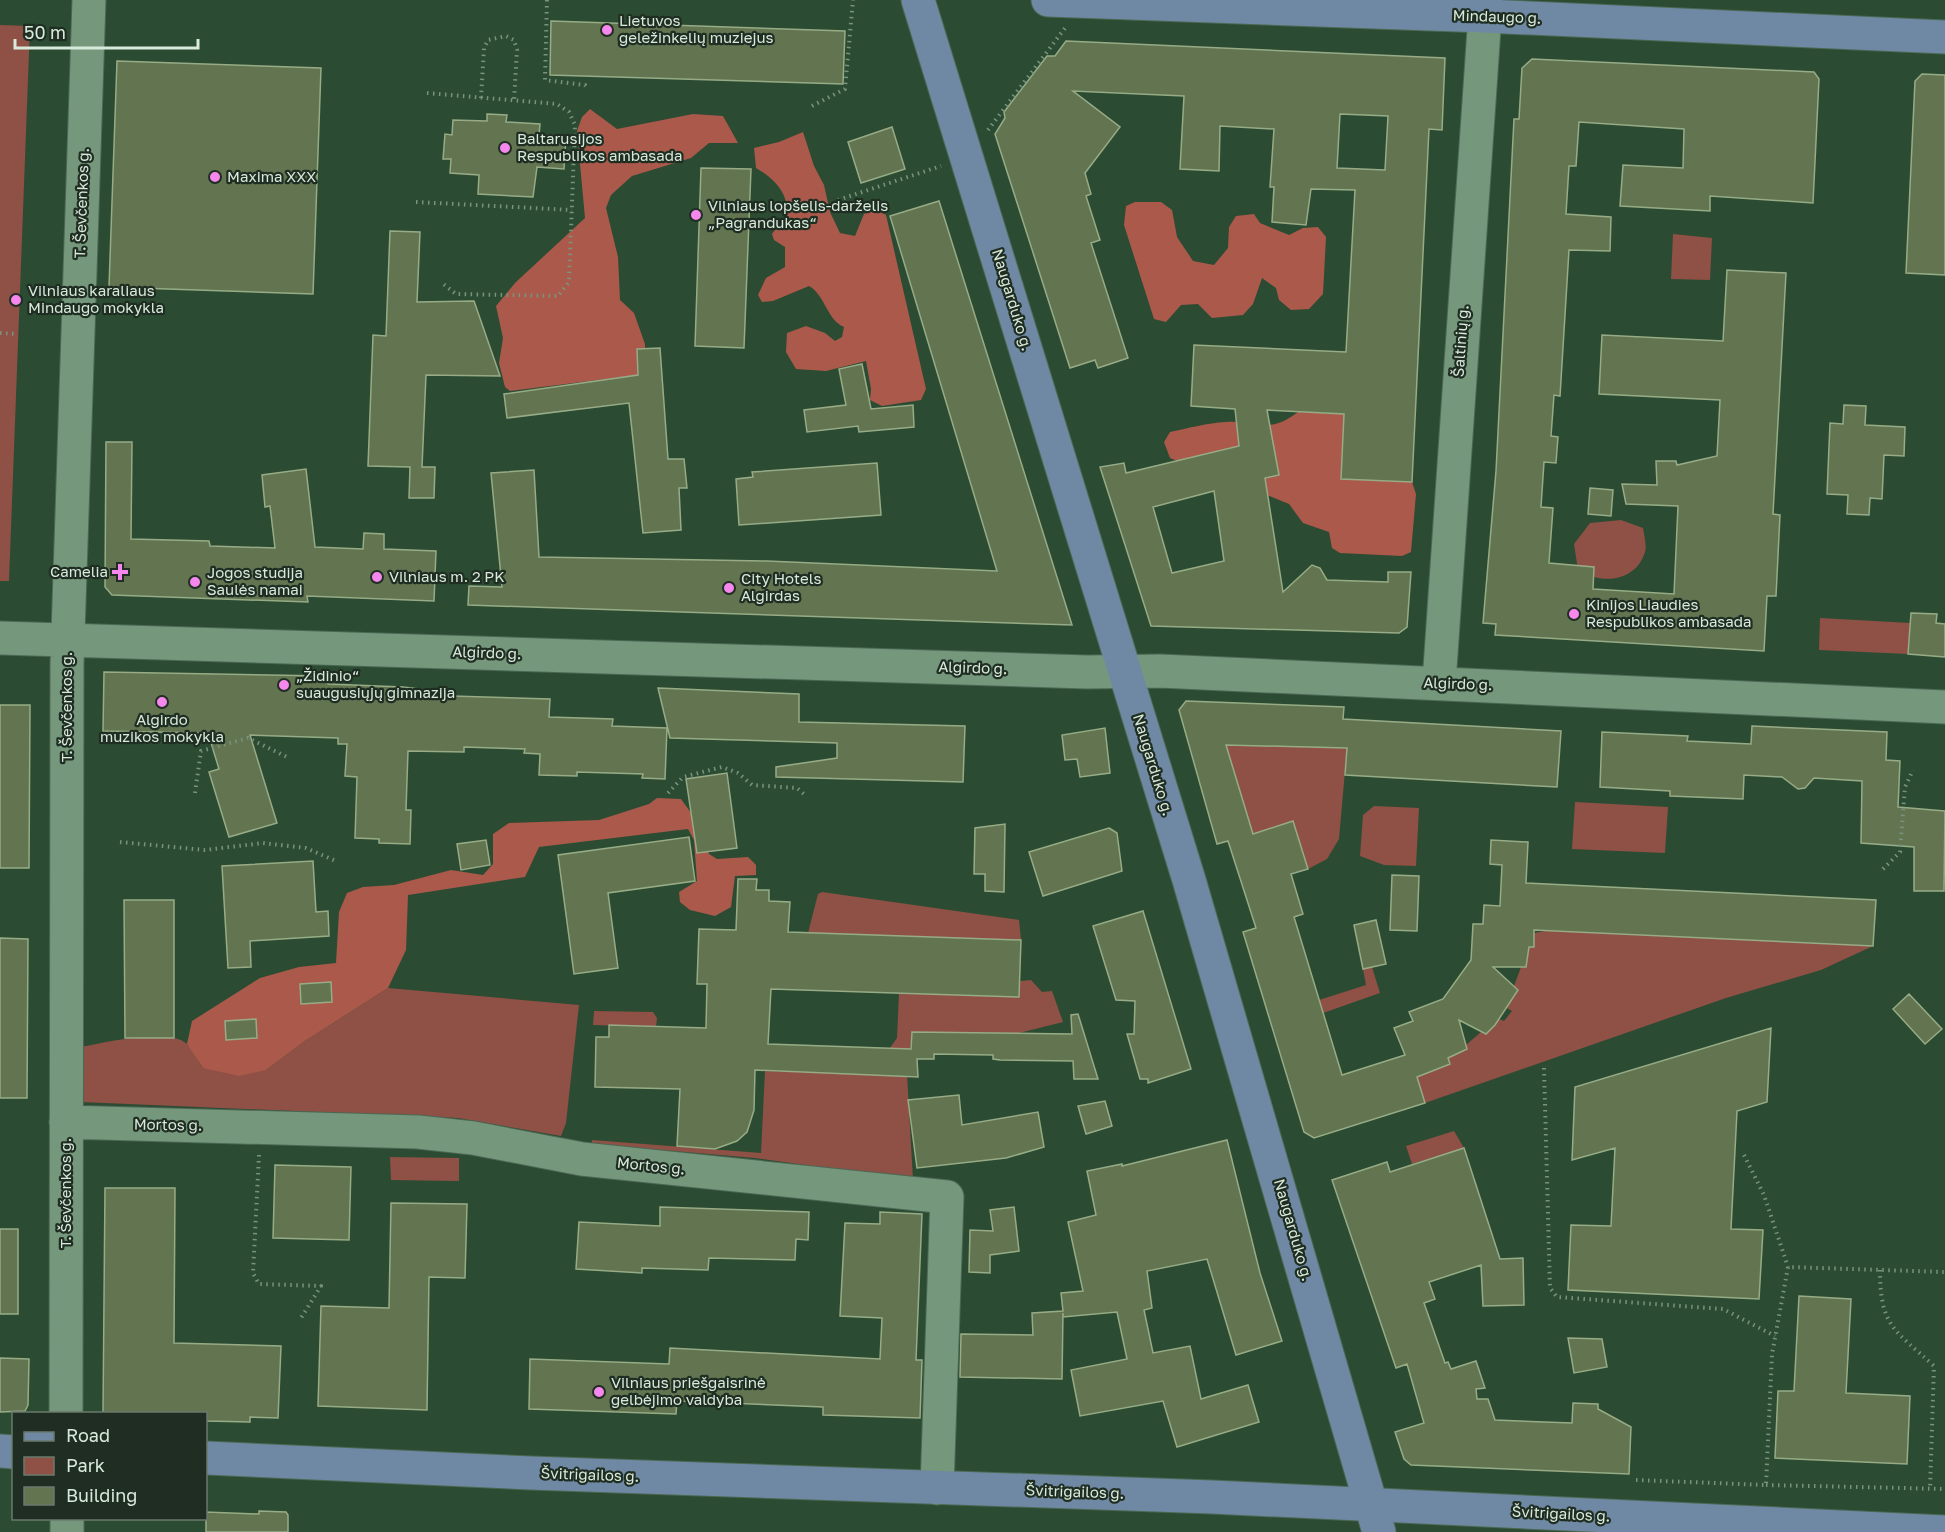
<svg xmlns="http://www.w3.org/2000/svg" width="1945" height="1532" font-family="'Golos Text',sans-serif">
	<rect width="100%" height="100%" fill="#2b4c32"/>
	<path fill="#8f5046" d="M0,25L30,26L9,581H0Z
		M1673,234L1712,238L1710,280L1671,279Z
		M1621,520L1643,528C1644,535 1647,546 1645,552C1636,582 1601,585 1578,570L1574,544L1590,523Z
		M1820,618L1910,623L1908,654L1819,650Z
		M1218,734L1347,748L1339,839L1327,859L1308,869L1293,821L1253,834L1238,785Z
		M1575,802L1668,807L1665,853L1572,849Z
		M1374,806L1419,808L1416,866L1384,865L1360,856L1363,815Z
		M822,892L1019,920L1021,940L808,933L818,894Z
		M1551,930L1873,946L1821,970L1726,998L1425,1103L1415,1069L1450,1063L1448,1058L1467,1049L1466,1045L1481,1032L1486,1034L1499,1019L1504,1021L1512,1011L1507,1008L1518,990L1514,986L1521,967H1526L1529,947L1534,946V933Z
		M1372,967L1380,993L1323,1013L1319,1000L1366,985L1363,969Z
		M1031,980L1042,992L1052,991L1063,1022L1019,1033L912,1032L907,1074L913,1180L755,1158L592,1144V1140L761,1153L765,1071L889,1075L890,1048L897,1038L899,993Z
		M388,988L579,1005L566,1123L561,1136L458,1118L81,1102V1047C104,1043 168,1027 187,1044C193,1050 198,1061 203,1068L266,1070L305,1041Z
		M594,1011L653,1012L657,1018L656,1027L593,1025Z
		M1454,1131L1464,1148L1412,1164L1406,1146Z
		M390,1157L459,1158V1181L391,1180Z"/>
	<path fill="#ab594b" d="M590,109L617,129L693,114L723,116L738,143H709L691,158L632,176L611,195L606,208L618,257L620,300L634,313L645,344V349L637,350L638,375L510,391L505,387L499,363L503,338L496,306L516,282L585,218L577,131L582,117Z
		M803,132L814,166L824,185L830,212L840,233L855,236L864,214L877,210L886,215L926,389L921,400L882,406L870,400L871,389L866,361L826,371L796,369L786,352L787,333L806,326L825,333L835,341L842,337L844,327C827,320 825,295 809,286L773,301L762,302L758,295L766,278L785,267V247L774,240L772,234C776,228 784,221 786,214C790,193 772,177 756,168L754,148L779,142Z
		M1135,202H1161L1172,210L1177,237L1193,261L1214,265L1228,248L1229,227L1236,216L1254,214L1260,223L1289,235L1303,228L1318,227L1326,237L1323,294L1309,309L1291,310L1279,300L1276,288L1262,278L1253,304L1243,315L1212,318L1198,304L1181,305L1166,322L1154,319L1124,225L1126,206Z
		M1298,412L1344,414L1341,479L1412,482L1416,494L1411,552L1402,556L1340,553L1332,548L1329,532L1303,523L1289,504L1267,495L1239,446L1177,461L1170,458L1164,442L1170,432C1189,428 1207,423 1226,422C1258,420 1268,435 1298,412Z
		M657,798L681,799L694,817L709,854L717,859L748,857L756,865V875L735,876L731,907L715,916L690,910L680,902L679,892L697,881L694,840L688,829L539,847L525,877L408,895L406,950L388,988L305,1041L266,1070L239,1076L203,1068L187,1044L192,1021L260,978L299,967L336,963L339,912L347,893L363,887L394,885L451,870L483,875L493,864V834L509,823L599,820L649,804Z"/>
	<path fill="#627450" stroke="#97ac86" stroke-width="1.5" fill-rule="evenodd" d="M551,21L845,31L843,84L550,75Z
		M1066,41L1445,58L1442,130L1429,129L1412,482L1341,479L1344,414L1267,410L1279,475L1265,478L1283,592L1312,565L1320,568L1327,580L1388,582V572H1411L1407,627L1399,633L1151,626L1100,467L1124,463L1126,473L1239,446L1235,409L1191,406L1194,345L1346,352L1355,190L1311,189L1306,225L1272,222L1274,187H1270L1274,129L1220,126L1219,171L1180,169L1184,96L1073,91L1120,127L1085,173L1091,194L1086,196L1100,240L1091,243L1128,358L1098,368L1095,360L1070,368L995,134L1005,118L1004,112L1047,56H1055ZM1340,114L1388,116L1385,170L1337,168ZM1214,491L1224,561L1172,573L1153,507Z
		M1532,59L1814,72L1819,79L1813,203L1710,196V211L1620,206L1623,165L1683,168L1684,129L1579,122L1576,166H1569L1566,214L1611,217L1610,251L1569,250L1560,396L1554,395L1551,436L1558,437L1556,463L1544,462L1541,507L1553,508L1549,563L1594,567L1593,589L1674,594L1678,506L1626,504L1622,484L1657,485L1656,461H1676L1677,465L1717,456L1720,400L1599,394L1602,335L1723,341L1727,270L1786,273L1773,514L1780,515L1776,596H1767L1764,651L1495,635L1496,624L1483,623L1496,471L1514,119H1519L1522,68Z
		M117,61L321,68L313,294L109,287Z
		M1922,74L1945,75V275L1906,273L1915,81Z
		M487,114L507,115L506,122L540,124L539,135L566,136L564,169L537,167L533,197L478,194L479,175L450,173L451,159H443L445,134L452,135L453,120L487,121Z
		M892,127L905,169L861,183L848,142Z
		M701,168L751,169L744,348L695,346Z
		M939,201L1072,625L468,605L469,586L502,587L491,473L534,470L539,557L767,561L997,571L890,216Z
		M390,231L420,232L417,302L474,301L500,376L426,375L422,467H435L434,498H409L410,467L368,466L373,335L386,336Z
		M660,348L668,459H684L687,488H679L681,530L643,533L629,403L507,418L504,394L638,375L637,349Z
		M862,364L871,409L913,405L914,427L859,432L858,426L807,432L804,410L846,405L839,369Z
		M1844,405L1866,406L1865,425L1905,427L1904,456L1884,455L1882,499L1870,498L1869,515L1847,514L1848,495L1827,494L1830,423L1843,424Z
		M106,442H132L131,539L209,541L210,546L275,548L270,506L265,507L262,475L306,469L315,547L363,549L364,533L384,534V549L436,551L434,601L307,596L308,602L112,595L105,587Z
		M877,463L881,515L739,525L736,479L753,477L752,472Z
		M1590,488L1613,490L1611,516L1588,514Z
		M1911,613L1937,614L1936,623L1945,624V657L1908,654Z
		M104,672L326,676L328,684L403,687L419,689V695L550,699L549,717L613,719L612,726L667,728L665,779L642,778L643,774L577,772V776L539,775L540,754L524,753L525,749L464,747V752L408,751L406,810H411L410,844L379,843V839L355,838L357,777L345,776L347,744H338V738L250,735L277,823L229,837L209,772L219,769L208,733L103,731Z
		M658,688L799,694V722L965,726L963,782L776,777V767L837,758V743L670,738Z
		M1186,701L1344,707L1343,719L1561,731L1557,787L1345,775L1347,748L1226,745L1253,834L1293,821L1308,869L1291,874L1303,914L1294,917L1342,1075L1405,1055L1394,1028L1413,1021L1409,1012L1443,999L1471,960L1473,924H1483L1484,905L1500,906L1502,865L1490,864L1491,840L1528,842L1526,883L1876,900L1873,946L1534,930V947H1529L1526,967H1493L1518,990L1495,1025L1486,1034L1459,1020L1467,1049L1448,1058L1450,1064L1417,1077L1425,1103L1314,1138L1304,1132L1243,932L1256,928L1228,841L1217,844L1179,710Z
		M0,705H30L29,868H0Z
		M1752,726L1887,732L1886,760L1900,761L1898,807L1945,811L1944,891H1914V847L1861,843L1862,781L1814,778L1805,788L1798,789L1782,777L1744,775L1743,799L1670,796V791L1600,787L1602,732L1688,736L1687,741L1751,744Z
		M1105,728L1110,773L1080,777L1077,759L1065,760L1062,735Z
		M727,773L737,848L697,853L686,779Z
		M1005,824L1004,892L985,891V874H974L975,828Z
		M1109,828L1117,833L1122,871L1043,896L1029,852Z
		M689,837L695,881L608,893L618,968L574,974L558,855Z
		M486,840L490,865L461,870L457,844Z
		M313,861L316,912L328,911L329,936L250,941L251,967L228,968L222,866Z
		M1392,875L1419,876L1417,931L1390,930Z
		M738,879H757L756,890H769V901L790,902L788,932L1021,940L1019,997L771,989L768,1044L911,1049L912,1032L1072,1034L1071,1015L1078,1014L1098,1079H1074L1073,1061L1000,1060L993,1059V1055L934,1054V1059H917L918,1077L755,1070L754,1110L747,1132L737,1141L715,1149L677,1146L680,1089L595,1087L596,1037H609V1025L706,1028L707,984H697L699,929L736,930Z
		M124,900H174V1038H125Z
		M1143,911L1191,1069L1148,1083V1079H1140L1127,1034H1134L1135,1001L1116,1000L1093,926Z
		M1376,920L1386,964L1363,969L1354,925Z
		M0,938L28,939L27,1098H0Z
		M331,982L332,1002L301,1004L300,984Z
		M1909,994L1942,1029L1925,1044L1893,1009Z
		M256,1019L257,1038L226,1040L225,1021Z
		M1771,1028L1767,1102L1737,1111L1731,1229L1763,1230L1759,1299L1568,1290L1571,1225L1611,1226L1615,1148L1572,1160L1575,1087Z
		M959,1095L962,1125L1038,1112L1044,1147L1006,1158L917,1168L908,1100Z
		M1105,1101L1112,1126L1086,1134L1078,1106Z
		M1227,1140L1260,1273L1282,1341L1236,1355L1207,1259L1147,1271L1152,1308L1144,1310L1153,1353L1190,1346L1201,1399L1248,1385L1259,1422L1177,1447L1163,1401L1080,1416L1071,1370L1127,1359L1117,1312L1063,1317V1313L1062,1379L960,1377L961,1334L1033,1335L1032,1313L1063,1311L1061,1293L1083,1291L1068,1222L1096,1215L1087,1171L1122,1164V1166Z
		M1464,1148L1500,1259L1523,1258L1524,1305L1483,1306L1481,1265L1429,1282L1435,1299L1424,1303L1445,1363L1448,1362L1451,1369L1476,1361L1485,1388L1476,1389L1477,1399H1488L1495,1420L1572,1423L1573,1403L1598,1404V1409L1631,1427L1629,1474L1411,1465L1404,1459L1395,1432L1424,1423L1407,1364L1396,1368L1332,1180L1387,1162L1390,1172Z
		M275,1165L351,1167L349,1240L273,1238Z
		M105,1188H175L174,1343L281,1346L278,1418L250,1417V1422L206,1421V1413H103Z
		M391,1203L467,1204L465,1278L429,1277L427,1410L318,1406L321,1306L389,1308Z
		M660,1207L809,1212L808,1240L796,1239L795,1260L709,1258L708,1270L642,1268V1273L576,1269L579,1222L660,1226Z
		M1014,1207L1019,1251L990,1255V1273L969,1272L970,1230L993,1231L990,1210Z
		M880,1212L922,1214L916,1360H922L920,1418L823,1415V1407L677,1401L676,1414L529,1409L530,1359L669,1364L670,1348L880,1359L882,1318L840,1316L845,1223L880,1224Z
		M0,1229H18V1314H0Z
		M1799,1296L1851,1299L1846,1393L1910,1396L1907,1464L1775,1458L1778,1391H1794Z
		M1568,1338L1602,1339L1607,1367L1574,1373Z
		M0,1358L29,1359L28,1405L25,1411L0,1412Z
		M259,1511L286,1512L288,1515V1532H206V1512L259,1514Z"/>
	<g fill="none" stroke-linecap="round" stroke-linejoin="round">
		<g stroke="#4c6854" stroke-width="35">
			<path id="minor" d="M0,638L1087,672L1160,671L1945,707
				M1439,683L1486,0
				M66,1122L418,1132L473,1138L582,1159L947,1197L937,1488
				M66,1414L67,664L89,0
				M67,1518V1532"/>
		</g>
		<g stroke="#4c6854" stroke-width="35">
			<path id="major" d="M918,0L1189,880L1379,1532
				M1048,0L1485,16L1945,37
				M0,1451L14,1452
				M206,1458L531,1473L1212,1497L1945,1532"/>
		</g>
		<path stroke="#79937e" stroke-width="4" stroke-dasharray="1.5 4.5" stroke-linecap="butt" d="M547,0L545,80L585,85L588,89
			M427,93L557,104L569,112L575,125L569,282L558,296L456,294L442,283
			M481,98L484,48L488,40L506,36L514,40L517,50L514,101
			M812,106L845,89L853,0
			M988,130L1065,28
			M838,200L941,166
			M416,202L572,210
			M0,333L16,334
			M195,793L201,751L248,738L289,758
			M668,793L683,777L722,767L738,773L752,785L797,788L805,795
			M120,842L205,850L263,843L306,848L338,862
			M1883,869L1900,852L1905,787L1913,770
			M1544,1068L1550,1288L1557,1297L1723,1309L1775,1336
			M259,1155L253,1273L259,1284L321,1286L301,1318
			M1744,1155L1764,1195L1788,1267
			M1880,1270C1880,1327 1895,1330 1934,1366L1930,1489
			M1636,1480L1766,1485L1772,1354L1788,1267L1945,1272
			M1766,1485L1945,1489"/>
		<use href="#minor" stroke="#75987c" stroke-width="33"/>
		<use href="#major" stroke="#6f89a4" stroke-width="33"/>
	</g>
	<g fill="#f688ed" stroke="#1f2d22" stroke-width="2">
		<circle cx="607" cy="30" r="6"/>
		<circle cx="505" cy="148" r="6"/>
		<circle cx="215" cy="177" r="6"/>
		<circle cx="696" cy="215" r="6"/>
		<circle cx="16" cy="300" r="6"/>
		<path d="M117 563h6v6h6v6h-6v6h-6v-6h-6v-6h6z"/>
		<circle cx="377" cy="577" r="6"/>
		<circle cx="195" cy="582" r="6"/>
		<circle cx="729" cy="588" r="6"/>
		<circle cx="1574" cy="614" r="6"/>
		<circle cx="284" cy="685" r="6"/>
		<circle cx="162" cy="702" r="6"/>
		<circle cx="599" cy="1392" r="6"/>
	</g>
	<g text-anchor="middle" stroke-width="4.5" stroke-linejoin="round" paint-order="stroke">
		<g font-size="15" fill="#d8eadb" stroke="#1f2d22">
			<text transform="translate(1497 17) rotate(2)" y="5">Mindaugo g.</text>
			<text transform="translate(82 203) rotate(-88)" y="5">T. Ševčenkos g.</text>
			<text transform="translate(1012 300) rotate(73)" y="5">Naugarduko g.</text>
			<text transform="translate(1461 341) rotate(-86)" y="5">Šaltinių g.</text>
			<text transform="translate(487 653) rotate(2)" y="5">Algirdo g.</text>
			<text transform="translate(973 668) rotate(2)" y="5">Algirdo g.</text>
			<text transform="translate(1458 684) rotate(2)" y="5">Algirdo g.</text>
			<text transform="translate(67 707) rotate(-90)" y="5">T. Ševčenkos g.</text>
			<text transform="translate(1153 765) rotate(73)" y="5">Naugarduko g.</text>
			<text transform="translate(168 1125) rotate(1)" y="5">Mortos g.</text>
			<text transform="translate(651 1166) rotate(6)" y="5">Mortos g.</text>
			<text transform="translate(66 1193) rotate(-90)" y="5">T. Ševčenkos g.</text>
			<text transform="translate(1293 1230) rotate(74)" y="5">Naugarduko g.</text>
			<text transform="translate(590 1475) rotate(2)" y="5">Švitrigailos g.</text>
			<text transform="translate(1075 1492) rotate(2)" y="5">Švitrigailos g.</text>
			<text transform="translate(1561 1514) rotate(3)" y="5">Švitrigailos g.</text>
		</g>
		<g font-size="15" fill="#d8eadb" stroke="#1f2d22" text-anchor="start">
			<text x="619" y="26">Lietuvos<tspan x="619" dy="17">geležinkelių muziejus</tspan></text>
			<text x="517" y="144">Baltarusijos<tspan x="517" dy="17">Respublikos ambasada</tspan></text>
			<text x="227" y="182">Maxima XXX</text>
			<text x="708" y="211">Vilniaus lopšelis-darželis<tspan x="708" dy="17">„Pagrandukas“</tspan></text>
			<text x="28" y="296">Vilniaus karaliaus<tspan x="28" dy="17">Mindaugo mokykla</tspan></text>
			<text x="108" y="577" text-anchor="end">Camelia</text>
			<text x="207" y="578">Jogos studija<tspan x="207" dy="17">Saulės namai</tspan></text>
			<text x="389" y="582">Vilniaus m. 2 PK</text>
			<text x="741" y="584">City Hotels<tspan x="741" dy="17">Algirdas</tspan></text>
			<text x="1586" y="610">Kinijos Liaudies<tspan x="1586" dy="17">Respublikos ambasada</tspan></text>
			<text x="296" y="681">„Židinio“<tspan x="296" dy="17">suaugusiųjų gimnazija</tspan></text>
			<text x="162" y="725" text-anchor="middle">Algirdo<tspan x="162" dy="17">muzikos mokykla</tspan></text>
			<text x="611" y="1388">Vilniaus priešgaisrinė<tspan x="611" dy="17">gelbėjimo valdyba</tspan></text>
		</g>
	</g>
	<rect x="12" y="1412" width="195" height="108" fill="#1f2d22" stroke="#69796c" stroke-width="1.5"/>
	<rect x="24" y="1432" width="30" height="9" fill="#6f89a4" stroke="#69796c" stroke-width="1.5"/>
	<text x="66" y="1442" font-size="18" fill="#d8eadb">Road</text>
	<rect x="24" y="1457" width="30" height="18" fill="#8f5046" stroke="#69796c" stroke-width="1.5"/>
	<text x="66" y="1472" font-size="18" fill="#d8eadb">Park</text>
	<rect x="24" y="1487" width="30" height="18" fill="#627450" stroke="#69796c" stroke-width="1.5"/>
	<text x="66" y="1502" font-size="18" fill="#d8eadb">Building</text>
	<path d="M15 39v9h183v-9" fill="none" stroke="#d8eadb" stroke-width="3"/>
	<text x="24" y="39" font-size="18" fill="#d8eadb" stroke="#1f2d22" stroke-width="4.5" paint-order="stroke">50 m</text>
</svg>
